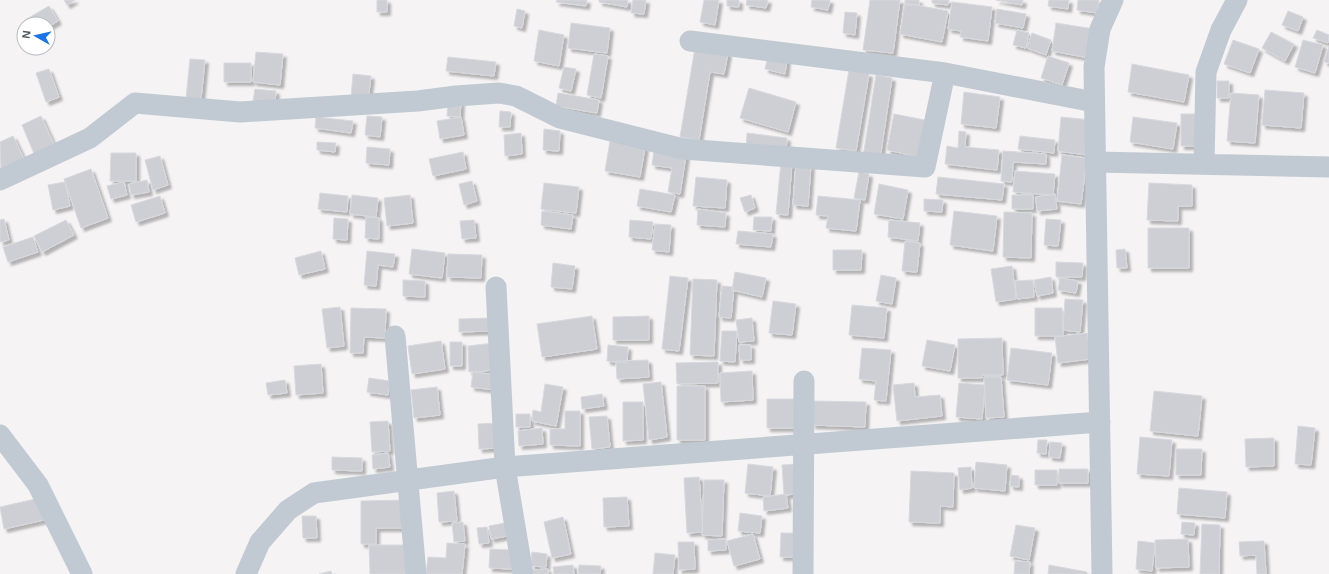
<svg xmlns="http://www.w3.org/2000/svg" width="1329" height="574" font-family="Helvetica,sans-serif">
	<defs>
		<filter id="shadow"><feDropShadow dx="3.5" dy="3.5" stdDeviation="1" flood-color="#0004"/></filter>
	</defs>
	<rect width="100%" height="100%" fill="#f5f3f3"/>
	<path fill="#cdcfd5" stroke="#d7d9de" filter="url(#shadow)" d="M64,0H75L67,5Z
		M377,0H387V12H377Z
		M557,0H587L586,6L556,2Z
		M599,0H628L627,7L599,2Z
		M633,0H646L644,14L631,13Z
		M704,0H719L715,25L700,22Z
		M727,0H739V7L727,6Z
		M747,0H768L766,8L746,5Z
		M812,0H830L828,10L811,7Z
		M870,0H900L893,53L863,50Z
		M905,0H919V5H905Z
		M932,0H949L948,5L932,3Z
		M996,0H1023L1022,5Z
		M1049,0H1069L1068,9L1048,6Z
		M1078,0H1099L1097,13L1077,10Z
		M952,2L992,7L988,41L960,37L961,31L948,29Z
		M905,3L948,11L942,42L900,34Z
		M49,6L58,21L48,27V24H27L25,20Z
		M517,9L525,11L522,28L514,26Z
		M997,9L1026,14L1023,28L995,23Z
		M1288,11L1303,17L1298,31L1282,25Z
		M845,12L857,13L855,35L843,33Z
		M571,23L610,28L607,53L568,48Z
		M1056,23L1094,29L1089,58L1052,51Z
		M539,30L564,35L559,66L534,61Z
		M1017,30L1029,33L1026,48L1013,45Z
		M1317,30L1329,35L1328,43L1313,38Z
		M1271,32L1294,44L1285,61L1262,48Z
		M1032,33L1051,40L1046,55L1027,48Z
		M1233,40L1259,49L1250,73L1224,64Z
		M1303,40L1323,45L1315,73L1295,67Z
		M1329,46V63L1324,62Z
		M695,48L728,53L724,74L710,72L699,140L680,137Z
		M256,52L283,54L280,85L253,82Z
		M594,54L608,56L601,98L587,95Z
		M768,56L787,60L785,74L765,69Z
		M1048,56L1069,63L1062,85L1041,78Z
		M448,57L496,62L494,76L446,71Z
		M190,59L205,60L201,99L186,98Z
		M224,63H251V82H224Z
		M1132,64L1189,75L1184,102L1128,92Z
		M564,67L576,69L571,91L559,88Z
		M49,69L59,97L46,102L36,73Z
		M849,70L869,74L856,151L836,148Z
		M353,74L371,76L368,100L351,98Z
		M876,75L892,78L880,159L863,157Z
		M1217,81H1229V98H1217Z
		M749,88L796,102L788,132L740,118Z
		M255,89L276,91L275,103L253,101Z
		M1265,90L1304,93L1301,128L1262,125Z
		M964,92L1000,97L996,128L961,124Z
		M558,93L599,100L597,113L556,106Z
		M1231,93L1259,95L1255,143L1227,141Z
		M448,101L461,102L460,117L447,116Z
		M500,111L511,112L510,127H499Z
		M894,114L930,121L924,158L887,150Z
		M1181,114H1197V146H1181Z
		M41,116L55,147L35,156L22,125Z
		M367,116L382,117L380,137L365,135Z
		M316,117L353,121L351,133L315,128Z
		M461,117L464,135L440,139L437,121Z
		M1061,117L1091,120L1087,155L1058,151Z
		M1133,117L1177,123L1173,149L1130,142Z
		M544,129L560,131L559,151L543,150Z
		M959,131L966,132L965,147L999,150L997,170L945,164L947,146L958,148Z
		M521,133L522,154L505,156L504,135Z
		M747,133L787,138L786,152L746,148Z
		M13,136L24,159L1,170L0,142Z
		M1020,136L1055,140L1054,153L1018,149Z
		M610,141L645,147L640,177L605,171Z
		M317,142L336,143L335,152L317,150Z
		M367,147L390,149L389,165L366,163Z
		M654,150L686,155L680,194L668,192L672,168L652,165Z
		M1003,151L1046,154V164L1013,162L1012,182L1001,181Z
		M463,152L466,169L433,176L429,159Z
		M111,153H136V181H110Z
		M1062,155L1087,158L1081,204L1057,201Z
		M160,156L168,185L153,190L145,160Z
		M781,162L792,163L788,215L776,214Z
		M796,164L811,165L808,206L793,205Z
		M91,169L108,218L81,228L64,179Z
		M1015,171L1055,174L1053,195L1013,192Z
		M859,172L869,174L865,200L854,198Z
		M696,177L727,180L725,208L693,206Z
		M938,177L1004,184L1002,200L936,194Z
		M147,180L149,192L131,195L129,184Z
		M472,181L477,201L464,205L459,184Z
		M65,182L70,206L53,210L48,185Z
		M124,182L127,195L111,199L107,186Z
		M544,183L579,187L576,213L541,209Z
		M1149,183L1192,185V206H1178V221L1147,220Z
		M879,184L908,190L903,219L874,214Z
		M640,189L675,195L671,212L637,206Z
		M320,193L348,196L347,212L318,209Z
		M1055,194L1057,209L1037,211L1036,197Z
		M352,195L378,198L376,217L350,214Z
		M410,195L413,223L387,226L384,198Z
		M751,195L755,208L745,212L740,198Z
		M1012,195H1033V209H1012Z
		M160,196L165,213L136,222L131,205Z
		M818,196L860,200L856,231L826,228L828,216L816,215Z
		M924,199L943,200L942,212L924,211Z
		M698,209L726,213L725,227L697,225Z
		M542,211L573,215L571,229L541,225Z
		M954,211L997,216L993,251L950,245Z
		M1004,212L1032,213L1031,258L1003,257Z
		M366,217L379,218V239L365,238Z
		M754,217H772L771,231L753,230Z
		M334,218L348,219L347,240L333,239Z
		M4,219L9,240L0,242V220Z
		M1046,219L1061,220L1058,246L1044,245Z
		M66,220L74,235L42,252L34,236Z
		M474,220L476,238L462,239L460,221Z
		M630,220L653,222L651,239L629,237Z
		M889,220L920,223L918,241L888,237Z
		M655,224L671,225L669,252L652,250Z
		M1148,228H1189V268H1148Z
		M738,231L773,234L771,247L736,244Z
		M33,237L38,252L8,262L3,247Z
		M905,241L920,243L917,272L902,271Z
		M412,249L445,253L442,278L409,274Z
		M1125,249L1127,268H1117L1116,250Z
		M833,250H862L861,270H833Z
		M321,251L325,269L299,275L295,258Z
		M367,251L395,254L393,267L378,265L376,286L364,285Z
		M448,254L482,255L481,278L447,277Z
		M1056,262L1083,263L1082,277H1056Z
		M553,263L575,266L572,289L551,287Z
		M1012,266L1016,299L996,302L991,269Z
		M735,272L766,278L762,297L732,290Z
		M881,275L896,278L892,304L876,301Z
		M670,276L688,278L679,351L662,349Z
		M1051,277L1053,293L1037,296L1034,280Z
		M1060,278L1078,281L1076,293L1058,290Z
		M693,279L717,280L714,356L690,355Z
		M403,280L425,281V297L403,296Z
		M1033,280L1034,297L1017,299L1015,281Z
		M722,286L734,287L731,318L719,317Z
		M1065,299L1083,300L1080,332L1063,330Z
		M773,301L796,304L792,335L769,333Z
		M852,305L887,308L884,338L849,335Z
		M340,307L344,346L327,348L322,309Z
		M351,308L386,309L385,338L364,337L363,353H350Z
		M1035,308H1062L1063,336H1035Z
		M592,316L597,349L542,357L537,324Z
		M649,316V340H613V317Z
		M492,318V331L459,332V319Z
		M752,318L754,341L739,342L736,320Z
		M722,331H737L735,362L720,361Z
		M1087,333L1091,359L1058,363L1055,337Z
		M1002,338L1003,375H982V378H958V339Z
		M927,340L955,345L950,371L922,366Z
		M441,341L445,369L412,374L408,346Z
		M450,342H462V366H450Z
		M494,343L496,370L469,372L468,346Z
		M608,345L628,347L627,363L607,361Z
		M739,345H751V360H740Z
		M862,348L891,350L886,401L874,400L876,381L859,379Z
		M1011,348L1052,353L1048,385L1007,380Z
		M648,360L649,377L617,379L616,361Z
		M718,362V383L677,384L676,363Z
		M321,364L323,393L296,395L294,366Z
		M752,371L753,400L721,402L720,373Z
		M473,372L497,375L495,390L471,387Z
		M984,377H1001L1004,417L986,418Z
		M369,378L390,381L388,395L367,392Z
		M285,380L287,393L268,395L266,383Z
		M661,382L667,437L649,440L643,384Z
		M914,383L915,397L940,395L942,416L897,421L893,385Z
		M959,383L985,385L982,419L956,417Z
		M545,384L563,387L556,426L532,421L533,410L541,412Z
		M677,386H705V440H677Z
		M437,387L440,415L414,418L411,390Z
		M1154,391L1202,396L1198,436L1150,431Z
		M602,394L604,406L582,409L581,397Z
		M767,399H800V428H767Z
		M813,401L866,402L865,427L812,425Z
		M623,402H643V440L623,441Z
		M565,411H580V446L550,445V429H565Z
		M516,414H530V427H516Z
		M607,416L610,447L592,449L589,417Z
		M388,421L390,451L372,452L370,422Z
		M498,423L499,448L479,449L478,424Z
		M1298,426L1315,428L1311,465L1295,464Z
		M542,428L543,444L519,446L518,431Z
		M1140,437L1172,440L1169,476L1137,474Z
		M1274,438V466L1246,467L1245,439Z
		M1038,440H1047L1046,454L1037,453Z
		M1050,442L1062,443L1060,458L1049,457Z
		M1176,449H1202L1201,475H1176Z
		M388,453L390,467L373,469L372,455Z
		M332,457L362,458V471L332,470Z
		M976,462L1007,465L1005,491L974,488Z
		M748,464L773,467L770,496L745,493Z
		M797,464L798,494L784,495L782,465Z
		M971,467L972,488L960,490L958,468Z
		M1059,469H1088V483H1059Z
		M1035,470H1057V485H1035Z
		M911,471L954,473L953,507L940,506V523L909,522Z
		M1011,475L1019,476V487L1010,486Z
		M699,477L703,532L687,533L684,478Z
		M704,480H724L722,536L702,535Z
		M1179,488L1227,492L1225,518L1177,514Z
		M454,491L457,521L439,522L437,493Z
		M786,494L788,508L764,511L763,497Z
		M44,497L48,519L4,529L0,507Z
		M627,497L629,526L604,527L603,498Z
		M407,500L408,528H376V544H361V501Z
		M740,513L762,516L760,533L738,531Z
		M302,516H316L317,538H303Z
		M563,517L571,554L552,558L544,522Z
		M463,522L465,541L454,542L452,523Z
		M1182,522L1195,523L1194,535L1181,534Z
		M505,523L507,536L491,539L489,526Z
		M1202,524L1220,525L1219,574H1200Z
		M1016,525L1035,528L1029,560L1010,556Z
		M487,527L489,543L479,544L477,528Z
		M781,533H794L793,557H780Z
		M753,534L760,559L734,566L727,541Z
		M726,539V550L708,551V540Z
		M1188,539L1189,567L1156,568L1155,540Z
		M1138,541L1155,543L1152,571L1136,569Z
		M1264,541L1266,574H1257L1256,555L1240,556L1239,542Z
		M678,542H694L695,569L679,570Z
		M447,543L465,544L462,574H426L428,557L446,558Z
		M369,545H405L406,574H370Z
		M490,549L512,550V569L489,568Z
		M532,552L547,554L546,567L531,566Z
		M655,553L675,555L673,574H653Z
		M1015,561L1030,562L1029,574H1014Z
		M573,565L574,574H554L553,567Z
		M579,565L601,566L600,574H578Z
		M1049,565L1087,572V574H1048Z
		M548,569V574H531V570Z
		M331,571L332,574H319Z"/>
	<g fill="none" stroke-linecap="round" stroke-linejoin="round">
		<path stroke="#c1cad2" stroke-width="21" d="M690,41L945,73L1094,102
			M1095,162L1329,167
			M1204,164L1206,72L1221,30L1237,0
			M0,180L90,138L135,103L240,112L418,101L456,96L499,93L516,96L560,118L683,149L925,167L945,73
			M496,287L505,467L523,574
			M395,336L416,574
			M0,435L38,485L82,574
			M246,574L260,542L288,510L314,493L505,467L1100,422
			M803,574L804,381
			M1102,574L1094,67L1100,29L1113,0"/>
	</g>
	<g transform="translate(36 36) rotate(278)"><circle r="19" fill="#ffffff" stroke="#b7bbc0"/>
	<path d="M0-3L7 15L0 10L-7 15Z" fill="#1a73e8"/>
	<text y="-6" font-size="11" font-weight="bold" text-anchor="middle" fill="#4a5661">N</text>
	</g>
</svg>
